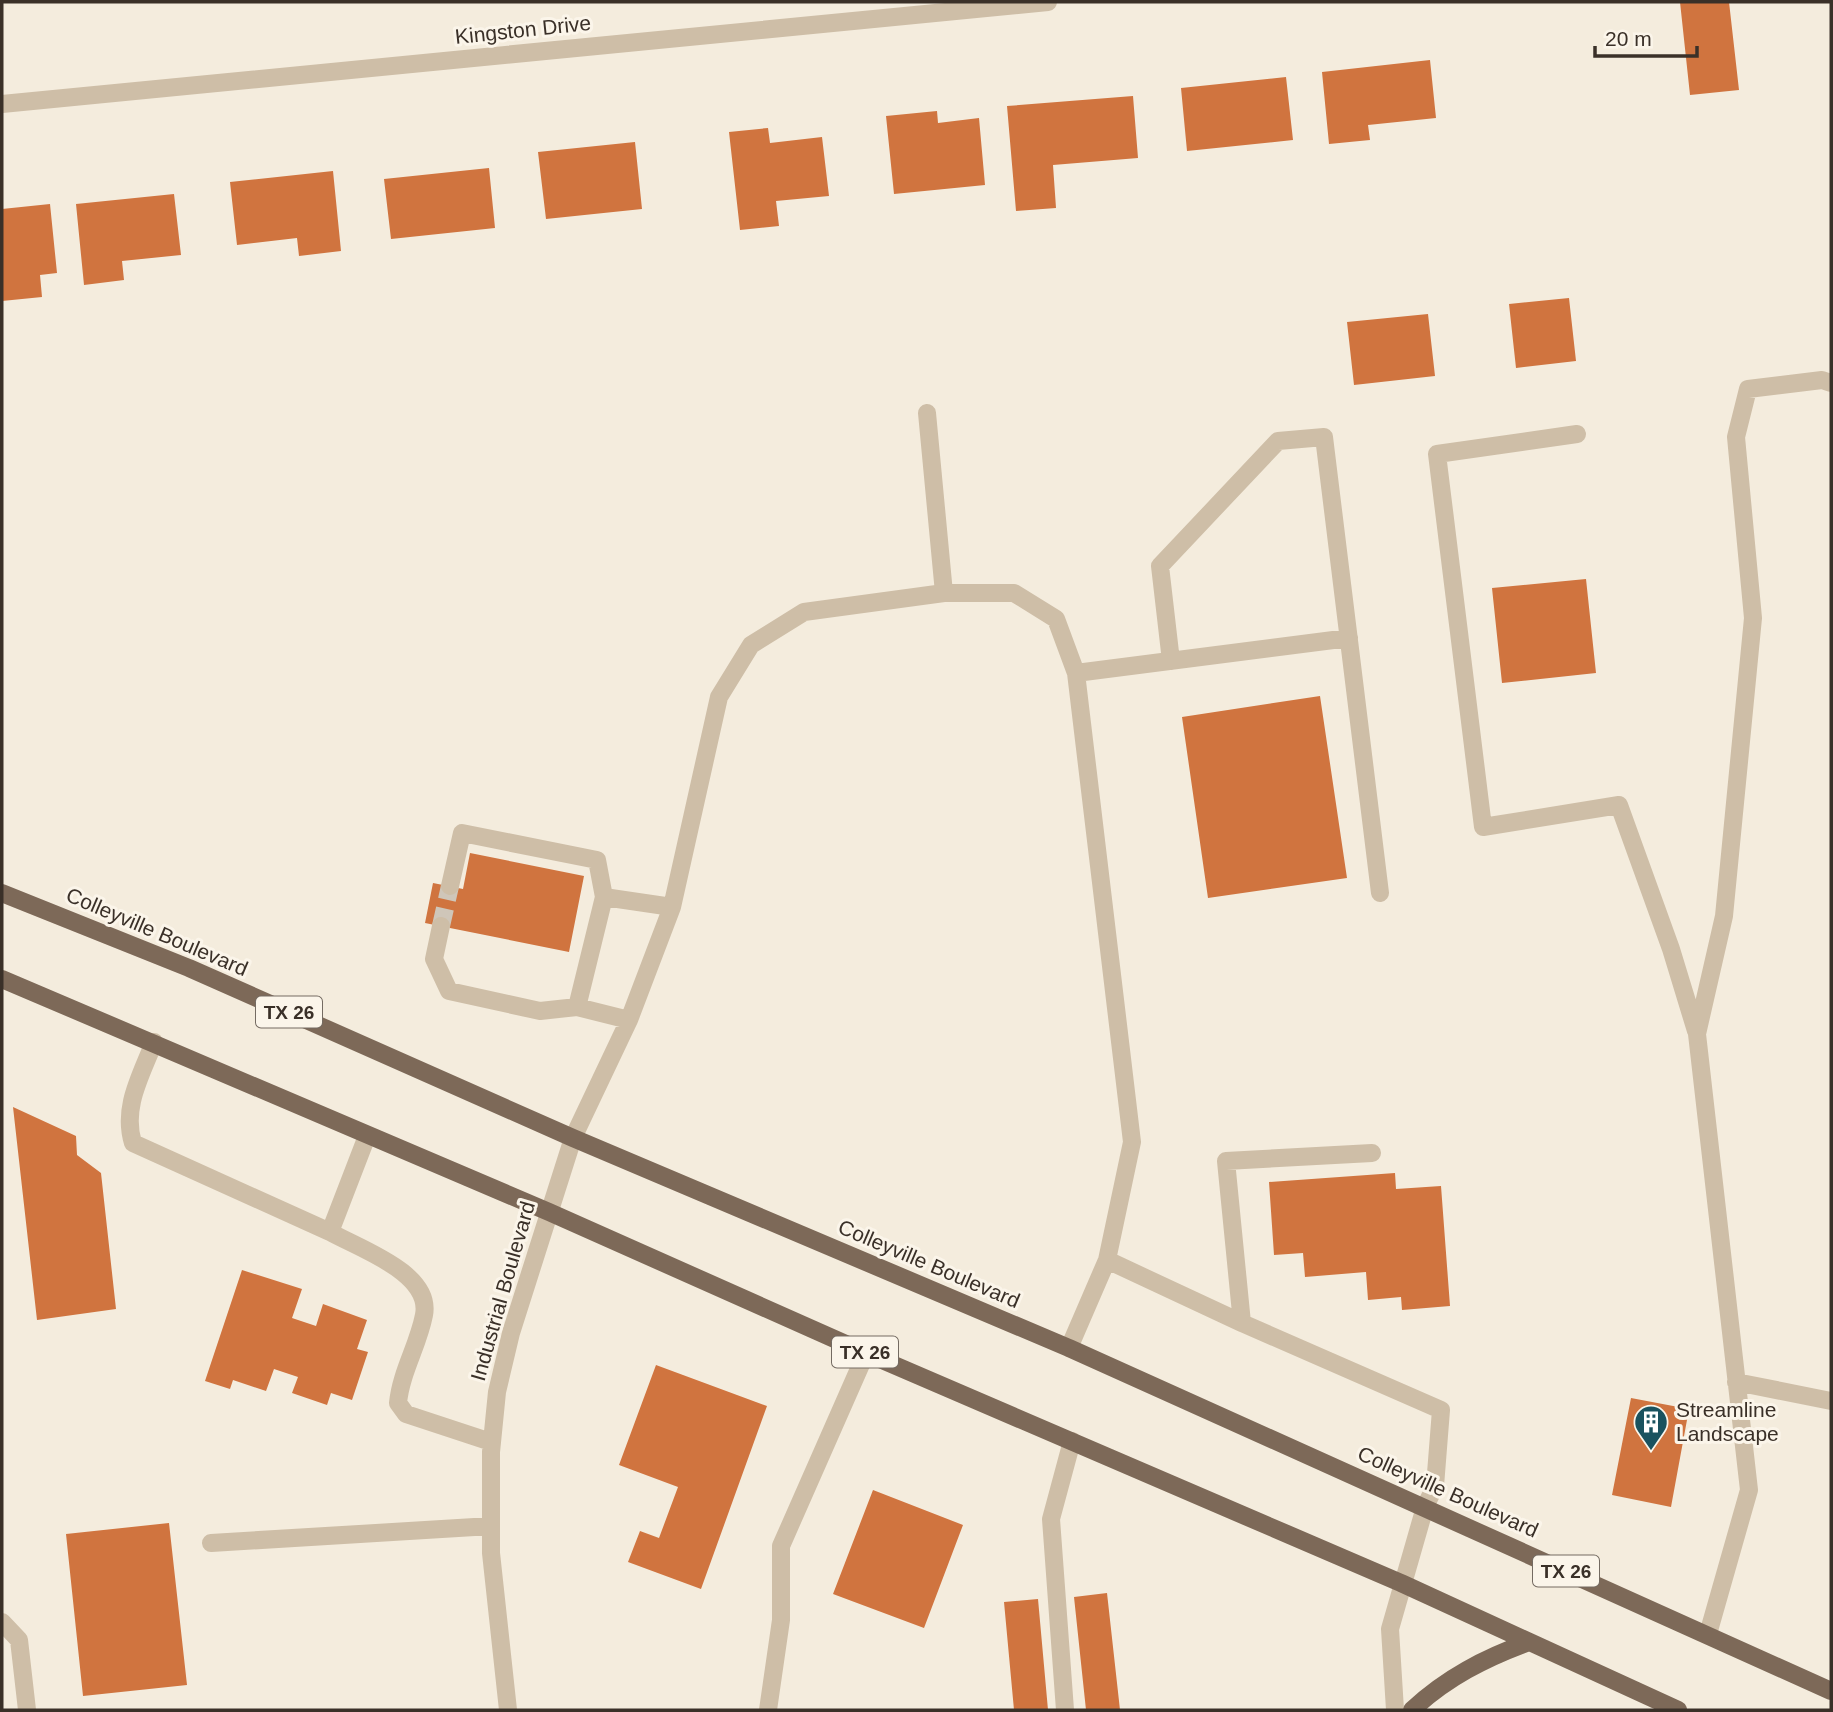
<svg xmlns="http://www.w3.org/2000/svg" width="1833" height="1712" font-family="Arial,sans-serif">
	<rect width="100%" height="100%" fill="#f4ecdd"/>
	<path fill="#d0743f" d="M1680,2H1729L1739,90L1690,95Z
		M1430,60L1436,118L1368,125L1370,140L1329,144L1322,72Z
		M1286,77L1293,140L1187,151L1181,88Z
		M1133,96L1138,158L1053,165L1056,208L1016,211L1007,106Z
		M937,111L938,123L979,118L985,185L894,194L886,116Z
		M768,128L770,143L822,137L829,196L776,201L779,226L740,230L729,132Z
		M635,142L642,209L546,219L538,152Z
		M489,168L495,228L391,239L384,179Z
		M333,171L341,251L299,256L297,238L237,245L230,182Z
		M174,194L181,255L122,261L124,280L84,285L76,204Z
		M50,204L57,273L40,275L42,297L2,301V209Z
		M1569,298L1576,361L1516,368L1509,304Z
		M1428,314L1435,376L1354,385L1347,322Z
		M1586,579L1596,673L1502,683L1492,588Z
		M1320,696L1347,878L1208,898L1182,717Z
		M470,853L584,876L569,952L425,923L433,883L463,889Z
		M13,1107L76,1136L77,1155L101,1173L116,1309L37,1320Z
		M1395,1173L1396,1189L1441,1186L1450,1306L1402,1310L1401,1297L1368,1300L1366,1272L1305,1277L1303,1253L1274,1255L1269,1182Z
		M242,1270L302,1289L292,1318L316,1326L323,1304L367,1320L357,1349L368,1352L352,1400L331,1393L327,1405L292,1393L298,1377L274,1369L266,1391L233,1380L230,1389L205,1381Z
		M656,1365L767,1406L701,1589L628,1562L640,1531L659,1538L678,1487L619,1465Z
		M1631,1398L1689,1409L1671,1507L1612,1495Z
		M873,1490L963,1525L924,1628L833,1594Z
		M169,1523L187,1685L83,1696L66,1534Z
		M1107,1593L1120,1710H1086L1074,1597Z
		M1038,1599L1048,1710H1014L1004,1602Z"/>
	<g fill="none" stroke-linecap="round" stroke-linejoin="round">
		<path stroke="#cfc6b9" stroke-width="18" stroke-dasharray="18 9" stroke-linecap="butt" d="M441,926L450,886"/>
		<path stroke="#cebea7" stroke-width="18" d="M2,104L1048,2
			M927,413L944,593
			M1577,434L1437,454L1483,827L1619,805L1671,949L1696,1031
			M1171,661L1160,566L1278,441L1324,437L1380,893
			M1076,673L1349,638
			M450,886L462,833L597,860L604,897
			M672,907L719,697L751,645L804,612L944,593H1014L1056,619L1076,673L1132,1142L1107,1260L1069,1348
			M441,926L434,959L449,991L540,1011L577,1007
			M154,1042C141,1076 122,1107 133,1143L330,1232L367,1136
			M1372,1153L1226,1161L1242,1323L1441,1410L1435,1486L1425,1507L1390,1629L1395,1710
			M330,1232C360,1249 432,1273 424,1315C418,1346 401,1372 398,1403L406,1414L491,1442
			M1107,1260L1242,1323
			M1736,1382L1831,1401
			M211,1543L491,1526
			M2,1622L19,1640L27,1710
			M1708,1634L1749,1490L1697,1034L1724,916L1753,618L1736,437L1748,389L1822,380L1831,383
			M508,1710L491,1553V1452L497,1392L511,1333L573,1138L629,1020L672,907L604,897L577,1007L629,1020
			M768,1710L781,1620V1546L866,1353
			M1065,1710L1051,1519L1072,1441"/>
		<path stroke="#7d6958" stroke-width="18" d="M2,893L189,968L573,1138L1069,1348L1831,1691
			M2,979L549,1212L866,1353L1401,1583L1678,1710
			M1412,1710C1446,1678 1485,1658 1529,1642"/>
	</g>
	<defs>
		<g id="building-pin" transform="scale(1.75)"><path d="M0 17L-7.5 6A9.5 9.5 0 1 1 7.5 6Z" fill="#1a525f" stroke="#fbf5ea"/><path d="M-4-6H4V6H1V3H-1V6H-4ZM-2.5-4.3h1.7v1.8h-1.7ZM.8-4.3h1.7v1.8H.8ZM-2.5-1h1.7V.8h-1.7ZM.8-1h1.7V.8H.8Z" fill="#fff"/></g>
	</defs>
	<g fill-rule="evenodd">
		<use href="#building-pin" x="1651" y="1422"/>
	</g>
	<g text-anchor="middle" stroke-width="6" stroke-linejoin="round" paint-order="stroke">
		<g fill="#fbf5ea" stroke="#746b62" stroke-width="2">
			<rect x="256" y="996.5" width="66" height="31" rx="5"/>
			<rect x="832" y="1336.5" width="66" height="31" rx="5"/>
			<rect x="1533" y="1555.5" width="66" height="31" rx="5"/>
		</g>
		<g font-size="19" font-weight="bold" fill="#3a3028">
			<text x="289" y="1019">TX 26</text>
			<text x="865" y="1359">TX 26</text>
			<text x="1566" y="1578">TX 26</text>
		</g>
		<g font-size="21" fill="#3a3028" stroke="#fbf5ea">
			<text transform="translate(523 30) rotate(-6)" y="7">Kingston Drive</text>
			<text transform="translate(157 932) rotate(23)" y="7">Colleyville Boulevard</text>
			<text transform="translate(929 1264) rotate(23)" y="7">Colleyville Boulevard</text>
			<text transform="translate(503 1291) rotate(-74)" y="7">Industrial Boulevard</text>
			<text transform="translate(1448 1492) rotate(24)" y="7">Colleyville Boulevard</text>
		</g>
		<g font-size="21" fill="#3a3028" stroke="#fbf5ea" text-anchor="start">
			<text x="1676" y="1417">Streamline<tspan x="1676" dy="24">Landscape</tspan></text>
		</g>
	</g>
	<rect width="1833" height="1712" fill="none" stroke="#3a3028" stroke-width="7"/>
	<path d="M1595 46v10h102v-10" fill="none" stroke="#3a3028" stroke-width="3.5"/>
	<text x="1605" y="46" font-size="21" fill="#3a3028" stroke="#fbf5ea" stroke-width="5" paint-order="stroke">20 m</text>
</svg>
